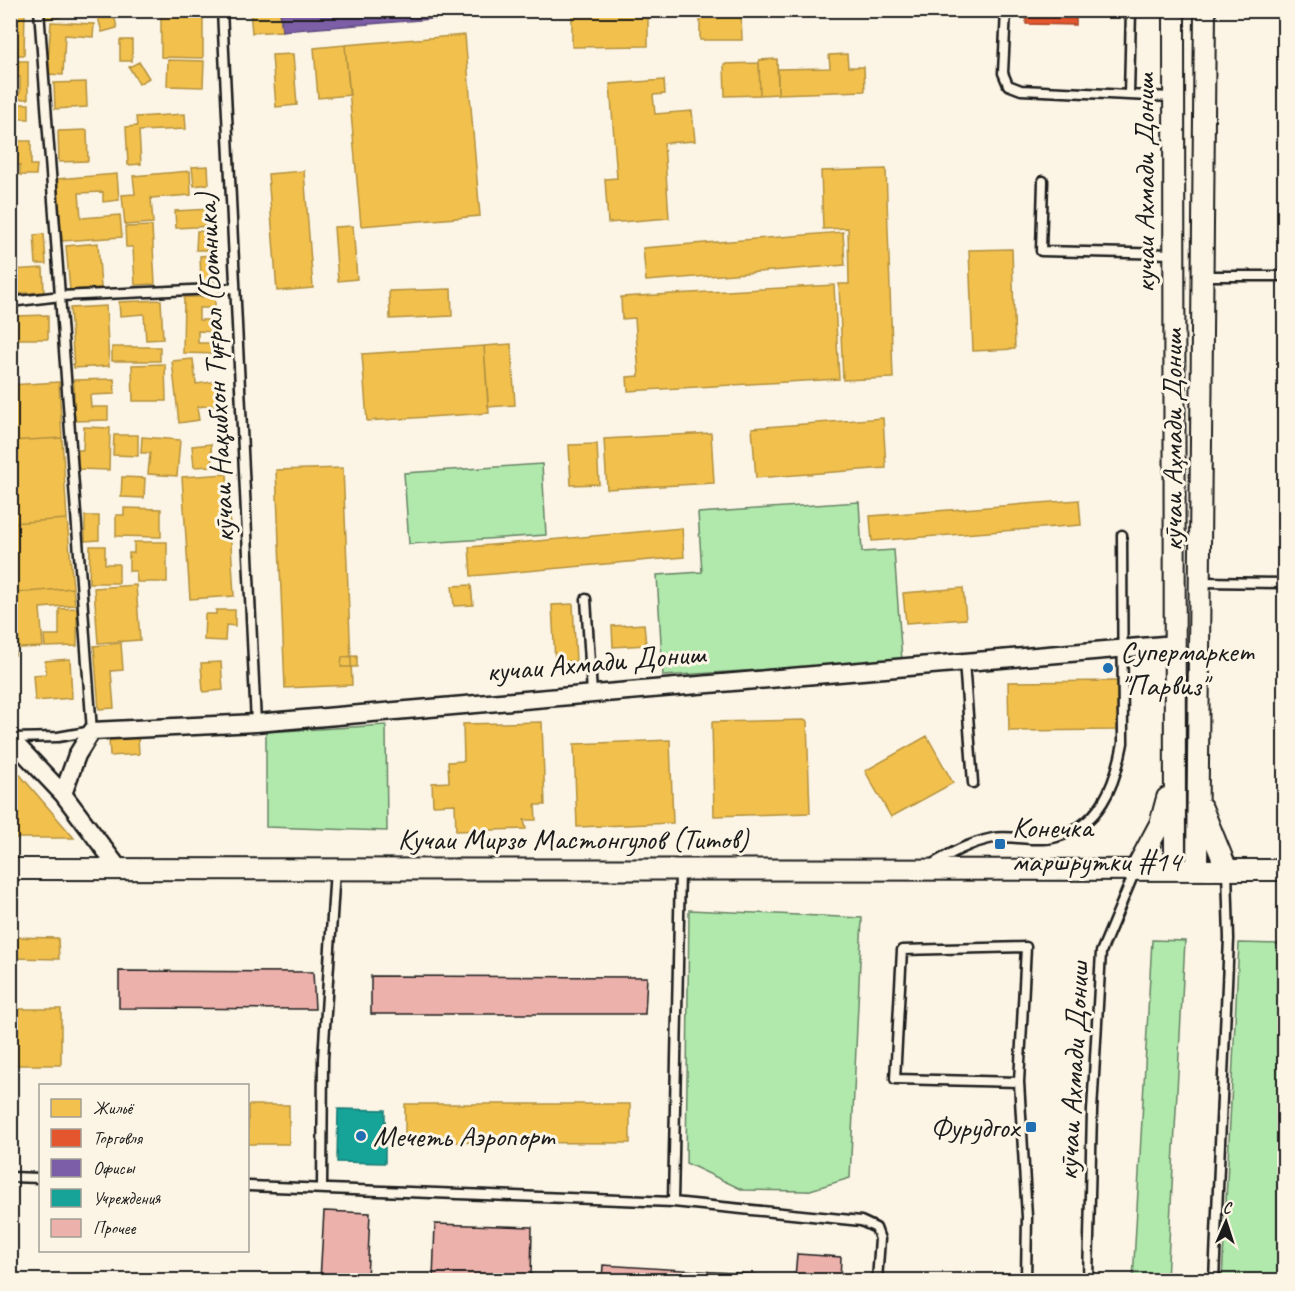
<svg xmlns="http://www.w3.org/2000/svg" width="1295" height="1291" font-family="Caveat,sans-serif">
	<rect width="100%" height="100%" fill="#fcf5e5"/>
	<filter id="ink" filterUnits="userSpaceOnUse"><feTurbulence type="fractalNoise" baseFrequency=".0167" numOctaves="2"/><feDisplacementMap in="SourceGraphic" scale="12" xChannelSelector="R" yChannelSelector="G"/><feConvolveMatrix kernelMatrix="1 2 1 2 8 2 1 2 1" color-interpolation-filters="sRGB"/></filter>
	<g filter="url(#ink)">
		<path fill="#b1e9ac" stroke="#668264" stroke-width="1.5" d="M542,464L546,535L409,544L404,473Z
			M859,502L862,552L894,550L902,661L663,676L657,575L702,572L698,513Z
			M386,725L387,831L266,827V732Z
			M689,910L862,918L850,1178L807,1191L743,1190L686,1163Z
			M1152,940L1185,941L1167,1280H1133Z
			M1239,943L1284,944V1280H1222Z"/>
		<path fill="#f2c14e" stroke="#b2903f" stroke-width="1.5" d="M10,10H25L24,55H10Z
			M44,10H60L61,17L45,19Z
			M96,10H113L117,28L102,32Z
			M161,10H203V58L161,57Z
			M250,10H280L282,31L252,33Z
			M572,10H648V46L572,47Z
			M700,15H741L742,40H700Z
			M51,22L94,24L93,37L65,35L63,75L47,74Z
			M465,35L480,216L361,226L345,45Z
			M120,40H132V61H120Z
			M345,45L350,95L318,98L314,48Z
			M293,54L297,105L276,107L272,55Z
			M847,54L848,67H864L865,91L778,94V69L830,68L829,55Z
			M777,59L778,94L760,95L759,60Z
			M168,60L204,61L203,87L167,86Z
			M10,61H28V99H10V93H20V77L10,76Z
			M139,62L149,78L139,84L129,67Z
			M759,63L760,95L725,96L724,64Z
			M664,80L665,94L653,95L655,114L692,111L695,141L664,143L669,218L608,223L605,179L617,178L610,84Z
			M86,82L87,107L55,109L54,83Z
			M11,104H29V119H11Z
			M185,114L186,129L139,131L141,164L128,165L126,127L137,126L136,117Z
			M87,130L88,161L59,162L58,131Z
			M13,141H31V165H37L36,175H20V165H10V143Z
			M208,166L209,184L194,186L192,167Z
			M886,169L893,378L843,380L839,284H849L848,228L823,229L821,171Z
			M190,171L191,195L151,198L153,223L125,225L122,195L135,194L133,176Z
			M304,171L313,288L277,291L268,174Z
			M117,174L119,200L103,202V192L79,193L81,218L120,215L122,237L62,241L57,179Z
			M211,209L212,226L176,228L175,211Z
			M152,226L155,284L135,285L133,247H126L125,227Z
			M353,226L357,279L338,281L334,227Z
			M197,231L208,232L207,250H196Z
			M843,232L845,265L646,281L643,248Z
			M44,234L46,264H36L34,235Z
			M98,243L101,288L70,290L66,246Z
			M1012,249L1015,349L973,351L969,250Z
			M212,255L213,281H201L200,256Z
			M43,268L44,292L10,294V270Z
			M834,285L839,379L628,391L627,377L639,376L635,318L622,319L621,297Z
			M451,289L452,316L390,319L389,291Z
			M184,297H215V308H199V320H215V332L198,331V343H217V354L183,353Z
			M161,300L163,339L146,340L144,314L120,316L119,302Z
			M106,306L109,366L74,368L70,308Z
			M48,315V339H16L15,316Z
			M511,344L515,405L488,407L484,346Z
			M484,346L489,413L367,421L362,354Z
			M112,347H160V361H112Z
			M193,359L196,384L220,381L223,404L197,407L199,420L179,423L172,361Z
			M165,364L166,401H133L132,365Z
			M114,379L115,394L90,395L91,407H108V420L74,421V380Z
			M59,382L62,438L10,441V385Z
			M883,418L886,468L756,478L752,428Z
			M84,427L110,428L109,470L77,469L78,450H83Z
			M711,433L714,483L607,489L604,439Z
			M114,435H138V456L113,455Z
			M142,437L180,440L177,476L148,474L150,453H141Z
			M62,438L67,519L10,523V441Z
			M211,444L212,466L194,467L192,446Z
			M597,444L599,484L571,485L569,445Z
			M343,468L352,685L285,688L276,470Z
			M227,474L234,596L190,599L182,477Z
			M122,477L145,478L144,498L121,497Z
			M1079,500L1081,525L872,541L870,516Z
			M124,508L161,509V537L116,536V515H124Z
			M85,516H99V540L85,541Z
			M67,519L73,588L15,593L10,523Z
			M682,528L684,557L471,576L469,547Z
			M134,542H167V582H137L136,571H129V553H134Z
			M90,546H105V564H119V583H89Z
			M136,585L140,640L98,643L94,588Z
			M471,585L473,605L454,606L452,586Z
			M73,588L75,605L40,608L43,647L19,648L15,593Z
			M963,588L966,619L906,623L903,593Z
			M573,604L576,661L555,662L552,605Z
			M77,608V646L45,647L44,635H59V609Z
			M216,610H235V626L226,625L225,641L204,640L205,614H216Z
			M10,621H13L15,655H10Z
			M644,624L646,645L613,647L612,626Z
			M121,643L123,670L111,671L114,708L99,709L94,646Z
			M357,656V667H341L342,657Z
			M70,659L72,698L35,701L33,675L46,674L45,661Z
			M221,662L223,690L203,692L201,663Z
			M1119,681V730L1009,731L1008,682Z
			M807,720L810,813L714,816L712,722Z
			M542,722L545,805H535L536,820H524L526,829L456,831L455,804L433,805L432,783L449,782L448,762L464,761L463,724Z
			M927,736L953,783L891,817L865,771Z
			M138,737L139,754L110,756L109,739Z
			M670,740L673,823L577,827L574,744Z
			M10,763L74,838H10Z
			M10,937L58,938L59,959L10,958Z
			M17,1009H61V1065H16V1044H10V1029H17Z
			M405,1104H630V1143L405,1142Z
			M248,1105H289V1144H248Z"/>
		<path fill="#e4572e" stroke="#a84529" stroke-width="1.5" d="M1026,10H1076V25L1026,24Z"/>
		<path fill="#7b5ea7" stroke="#5e4a7d" stroke-width="1.5" d="M280,10H521V12L282,31Z"/>
		<path fill="#17a398" stroke="#187a73" stroke-width="1.5" d="M338,1109L385,1110V1163L337,1162Z"/>
		<path fill="#ecb1ab" stroke="#1c1c1c" stroke-width="1.5" d="M119,971L313,972L315,1009L119,1008Z
			M371,976L647,977L645,1014H371Z
			M324,1211L370,1213L367,1280H320Z
			M435,1224L532,1227L531,1280H433Z
			M797,1254L841,1257L840,1280H602L603,1265L795,1277Z"/>
		<g fill="none" stroke-linecap="round" stroke-linejoin="round">
			<g stroke="#1c1c1c" stroke-width="13">
				<path id="service" d="M222,10L256,723
					M1006,10L1003,73L1008,85L1021,90L1172,97
					M1129,95L1131,10
					M1043,181L1041,251L1174,254
					M1203,276H1284
					M10,302L61,296L235,288
					M1201,582L1284,583
					M586,599L592,693
					M964,661L973,783
					M11,738L58,737L92,731L39,10
					M929,866C951,853 969,843 993,838C1012,835 1034,842 1053,838C1100,827 1115,786 1123,743L1122,535
					M1019,1082L895,1079L902,950L1026,947L1019,1082L1027,1217L1026,1280
					M10,1177L40,1178
					M248,1186L673,1202L861,1221L876,1228L880,1239L877,1280
					M322,1189L323,1059L335,869
					M673,1202L680,870
					M1088,1280L1092,1111L1101,952L1135,871
					M1214,1280L1229,939L1227,870"/>
			</g>
			<g stroke="#1c1c1c" stroke-width="21">
				<path id="minor" d="M10,738L63,794L120,870
					M63,794L77,755L92,731L256,723L1175,644"/>
			</g>
			<g stroke="#1c1c1c" stroke-width="24">
				<path id="tertiary" d="M1174,10L1175,870
					M1202,808L1227,870
					M10,869L1284,870
					M1136,869L1160,824L1167,798
					M1197,870L1205,10"/>
			</g>
			<use href="#service" stroke="#fcf5e5" stroke-width="8"/>
			<use href="#minor" stroke="#fcf5e5" stroke-width="16"/>
			<use href="#tertiary" stroke="#fcf5e5" stroke-width="20"/>
		</g>
	</g>
	<g fill="#1f6fb2" stroke="#fcf5e5" stroke-width="2">
		<circle cx="1108" cy="668" r="6"/>
		<rect x="994" y="838" width="12" height="12" rx="3"/>
		<rect x="1025" y="1121" width="12" height="12" rx="3"/>
		<circle cx="361" cy="1136" r="6"/>
	</g>
	<g text-anchor="middle" stroke-width="6" stroke-linejoin="round" paint-order="stroke">
		<g font-size="30" fill="#1c1c1c" stroke="#fcf5e5">
			<text transform="translate(1144 183) rotate(-90)" y="10">кучаи Ахмади Дониш</text>
			<text transform="translate(215 368) rotate(-93)" y="10">кӯчаи Нақибхон Туғрал (Ботника)</text>
			<text transform="translate(1172 440) rotate(-90)" y="10">кӯчаи Аҳмади Дониш</text>
			<text transform="translate(596 662) rotate(-5)" y="10">кучаи Ахмади Дониш</text>
			<text x="573" y="849">Кучаи Мирзо Мастонгулов (Титов)</text>
			<text transform="translate(1073 1071) rotate(-87)" y="10">кӯчаи Ахмади Дониш</text>
		</g>
		<g font-size="30" fill="#1c1c1c" stroke="#fcf5e5" text-anchor="start">
			<text x="1120" y="661">Супермаркет<tspan x="1120" dy="34">"Парвиз"</tspan></text>
			<text x="1012" y="837">Конечка<tspan x="1012" dy="34">маршрутки #14</tspan></text>
			<text x="1019" y="1137" text-anchor="end">Фурудгох</text>
			<text x="373" y="1146">Мечеть Аэропорт</text>
		</g>
	</g>
	<rect width="1295" height="1291" fill="none" stroke="#fcf5e5" stroke-width="36"/>
	<rect x="18" y="18" width="1259" height="1255" fill="none" stroke="#1c1c1c" stroke-width="2" filter="url(#ink)"/>
	<rect x="39" y="1084" width="210" height="168" fill="#fcf5e5" stroke="#a29e95" stroke-width="1.5"/>
	<rect x="51" y="1099" width="30" height="18" fill="#f2c14e" stroke="#a29e95" stroke-width="1.5"/>
	<text x="93" y="1114" font-size="18" fill="#1c1c1c">Жильё</text>
	<rect x="51" y="1129" width="30" height="18" fill="#e4572e" stroke="#a29e95" stroke-width="1.5"/>
	<text x="93" y="1144" font-size="18" fill="#1c1c1c">Торговля</text>
	<rect x="51" y="1159" width="30" height="18" fill="#7b5ea7" stroke="#a29e95" stroke-width="1.5"/>
	<text x="93" y="1174" font-size="18" fill="#1c1c1c">Офисы</text>
	<rect x="51" y="1189" width="30" height="18" fill="#17a398" stroke="#a29e95" stroke-width="1.5"/>
	<text x="93" y="1204" font-size="18" fill="#1c1c1c">Учреждения</text>
	<rect x="51" y="1219" width="30" height="18" fill="#ecb1ab" stroke="#a29e95" stroke-width="1.5"/>
	<text x="93" y="1234" font-size="18" fill="#1c1c1c">Прочее</text>
	<g transform="translate(1226 1222) rotate(3)" stroke="#fcf5e5" stroke-width="4.5" paint-order="stroke">
	<path d="M0-4.5L10 22L0 15L-10 22Z" fill="#1c1c1c"/>
	<text y="-9" font-size="16" font-weight="bold" text-anchor="middle" fill="#1c1c1c">С</text>
	</g>
</svg>
